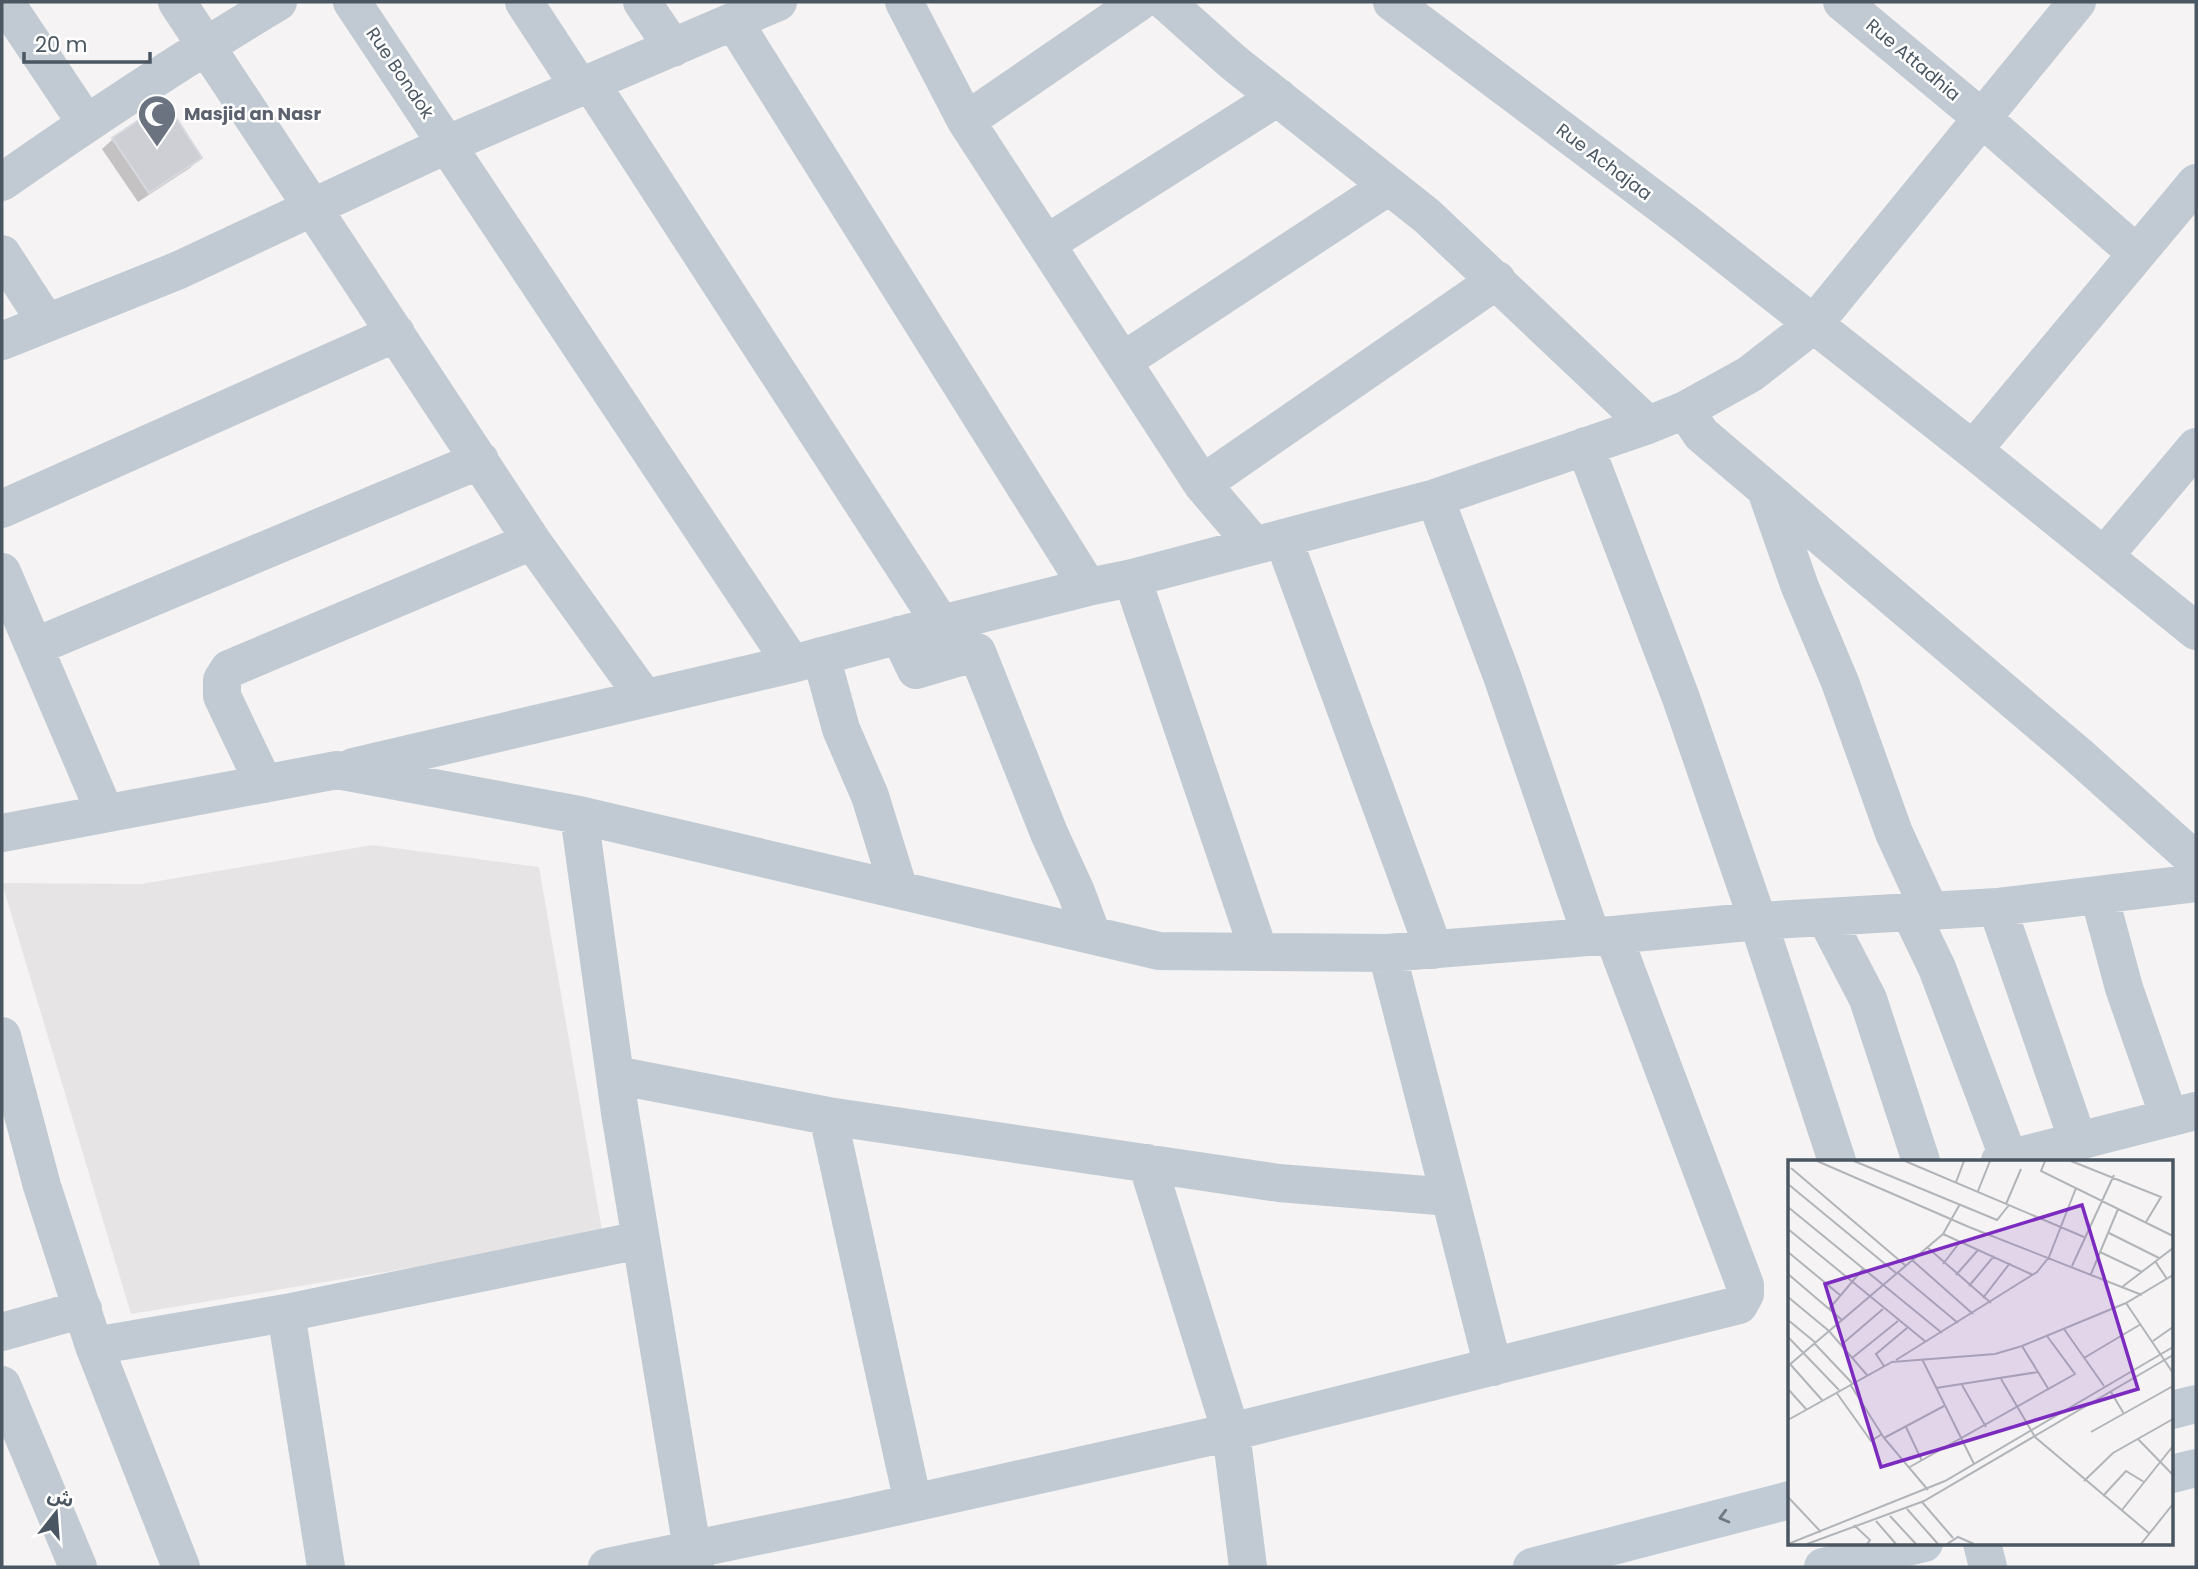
<svg xmlns="http://www.w3.org/2000/svg" width="2198" height="1569" font-family="Poppins,'Noto Sans Arabic',sans-serif">
	<rect width="100%" height="100%" fill="#f5f3f3"/>
	<path fill="#e6e4e5" d="M372,845L539,867L603,1236L131,1314L2,883L141,884Z"/>
	<path fill="#0003" d="M165,105L200,158L190,168L138,202L102,149L113,139Z"/>
	<path fill="#cdcfd5" stroke="#d7d9de" stroke-width="2" d="M166,102L202,158L149,193L112,138Z"/>
	<g fill="none" stroke-linecap="round" stroke-linejoin="round">
		<path stroke="#c1cad2" stroke-width="38" d="M5,2L86,123
			M177,2L532,541L644,697
			M352,2L792,664
			M524,2L579,86
			M642,2L673,48
			M904,2L966,121L1202,484L1254,545
			M1166,2L1233,62L1427,216L1648,425
			M1392,2L1683,221L1973,450L2196,631
			M1842,2L1983,119L2136,253
			M734,22L1088,587
			M590,82L941,624
			M966,121L1139,2
			M2,182C92,119 184,58 278,2
			M1046,244L1278,97
			M2,254L46,322
			M2,341L179,270L448,144L778,2
			M1123,361L1389,186
			M1685,410L1701,434L2078,755L2196,861
			M1585,446L1681,698L1758,921L1837,1161
			M1973,450L2196,183
			M1202,484L1497,280
			M1767,493L1800,587L1840,682L1894,833L1930,911
			M1435,498L1502,676L1591,935
			M2,509L396,333
			M1283,538L1434,950
			M2104,556L2196,447
			M2,572L105,813
			M1132,578L1259,952
			M899,635L916,670L977,652L1049,833L1076,892L1092,935
			M34,647L480,460
			M821,656L841,729L870,796L899,890
			M353,767L792,664L941,624L1088,587L1132,578L1435,498L1648,425L1685,410L1750,374L1813,325L2077,2
			M264,784L222,696V680L229,669L532,541
			M579,815L620,1113L695,1567
			M2,833L337,770L579,815L1159,951L1387,953L1613,935L1758,921L1997,907L2196,883
			M2099,895L2124,988L2169,1117
			M1997,907L2078,1141
			M1910,912L1937,968L2009,1159
			M1826,918L1868,999L1921,1161
			M1387,953L1450,1197
			M2,1036L42,1186L94,1346L181,1567
			M615,1075L828,1116L1279,1183L1450,1197L1493,1367
			M828,1116L913,1503
			M2000,1161L2196,1111
			M1147,1163L1231,1432L1248,1567
			M286,1313L326,1567
			M2,1332L83,1309
			M94,1346L286,1313L640,1240
			M2,1385L78,1567
			M1982,1543L1988,1567
			M607,1567L850,1517L1231,1432L1739,1305L1745,1294V1285L1613,935"/>
		<path stroke="#c1cbd6" stroke-width="38" d="M2172,1410L2196,1404
			M2172,1474L2196,1468
			M1532,1567L1790,1500
			M1823,1567L1924,1543"/>
	</g>
	<defs><path id="oneway-chevron" d="M-2-3.5L2.5 0L-2 3.5" fill="none" stroke-width="1.6" stroke-linecap="round" stroke-linejoin="round" transform="scale(1.75)"/></defs>
	<use stroke="#6e7984" href="#oneway-chevron" transform="translate(1724 1517) rotate(165)"/>
	<defs>
		<g id="mosque-pin" transform="scale(2.0125)"><path d="M0 17L-7.5 6A9.5 9.5 0 1 1 7.5 6Z" fill="#6b7280" stroke="#fff"/><path d="M3.5-4.9A6 6 0 1 0 3.5 4.9A5 5 0 1 1 3.5-4.9Z" fill="#fff"/></g>
	</defs>
	<g fill-rule="evenodd">
		<use href="#mosque-pin" x="157" y="114"/>
	</g>
	<g text-anchor="middle" stroke-width="5" stroke-linejoin="round" paint-order="stroke">
		<g font-size="18" fill="#4a5661" stroke="#fff">
			<text transform="translate(1913 60) rotate(40)" y="6">Rue Attadhia</text>
			<text transform="translate(400 73) rotate(56)" y="6">Rue Bondok</text>
			<text transform="translate(1604 162) rotate(37)" y="6">Rue Achajaa</text>
		</g>
		<g font-size="18" font-weight="bold" fill="#5b616d" stroke="#fff" text-anchor="start">
			<text x="184" y="120">Masjid an Nasr</text>
		</g>
	</g>
	<g transform="translate(1788 1160)">
		<rect width="385" height="385" fill="#f5f3f3"/>
		<path fill="none" stroke="#b1b4b9" stroke-width="2" d="M29,1L181,67L354,135M66,1L209,60L221,45M117,1L296,77M257,1L253,11L385,76M283,1L373,37L358,62M3,8L118,106M168,22L176,1M0,24L108,113M190,31L202,1M218,44L233,9M0,47L154,173M0,69L138,182M321,73L371,98M155,74L245,115M139,87L203,143M0,92L52,135M312,92L354,112M124,100L185,154M367,101L379,119M155,104L172,82M284,106L326,15M109,112L170,163M0,114L54,160M303,114L330,49M168,115L190,90M181,126L206,96M334,127L385,88M0,137L41,171L79,215M195,138L222,103M338,143L385,213M41,149L75,109M0,160L28,183M276,169L316,226M0,177L51,230M365,181L385,167M27,184L64,223M53,185L95,149M234,186L250,212M64,198L110,161M296,198L353,164M134,199L186,304M108,200L249,112L261,97L288,28M2,204L34,240M0,206L155,74L172,44M96,206L88,194L119,168M213,219L247,277L362,374M62,224L96,278L140,330M174,225L198,267M148,228L250,212L261,230M0,229L18,249M48,232L83,281L94,274M323,232L336,254M0,260L104,202L207,194L234,186L338,143L385,115M118,267L134,301M303,272L385,226M96,278L156,246M350,279L385,315M120,308L287,214L259,176M296,321L325,293L385,259M315,336L338,311L356,322M0,337L33,372M134,342L165,378M119,349L150,384M334,350L385,286M102,356L128,384M88,361L108,384M66,365L82,380L79,384M0,384L157,321L385,187M19,384L136,341L385,195M159,384L170,377L186,384M353,384L385,344"/>
		<path fill="#7b2cbf" fill-opacity="0.15" stroke="#7b2cbf" stroke-width="3.5" d="M294,45L350,229L93,307L37,124Z"/>
		<rect width="385" height="385" fill="none" stroke="#4a5661" stroke-width="3.5"/>
	</g>
	<rect width="2198" height="1569" fill="none" stroke="#4a5661" stroke-width="7"/>
	<g transform="translate(56 1513) rotate(17)" stroke="#ffffff" stroke-width="5" paint-order="stroke">
	<path d="M0-5L12 26L0 18L-12 26Z" fill="#4a5661"/>
	<text y="-10" font-size="19" font-weight="bold" text-anchor="middle" fill="#4a5661">ش</text>
	</g>
	<path d="M24 52v10h126v-10" fill="none" stroke="#4a5661" stroke-width="3.5"/>
	<text x="35" y="52" font-size="21" fill="#4a5661" stroke="#ffffff" stroke-width="5" paint-order="stroke">20 m</text>
</svg>
